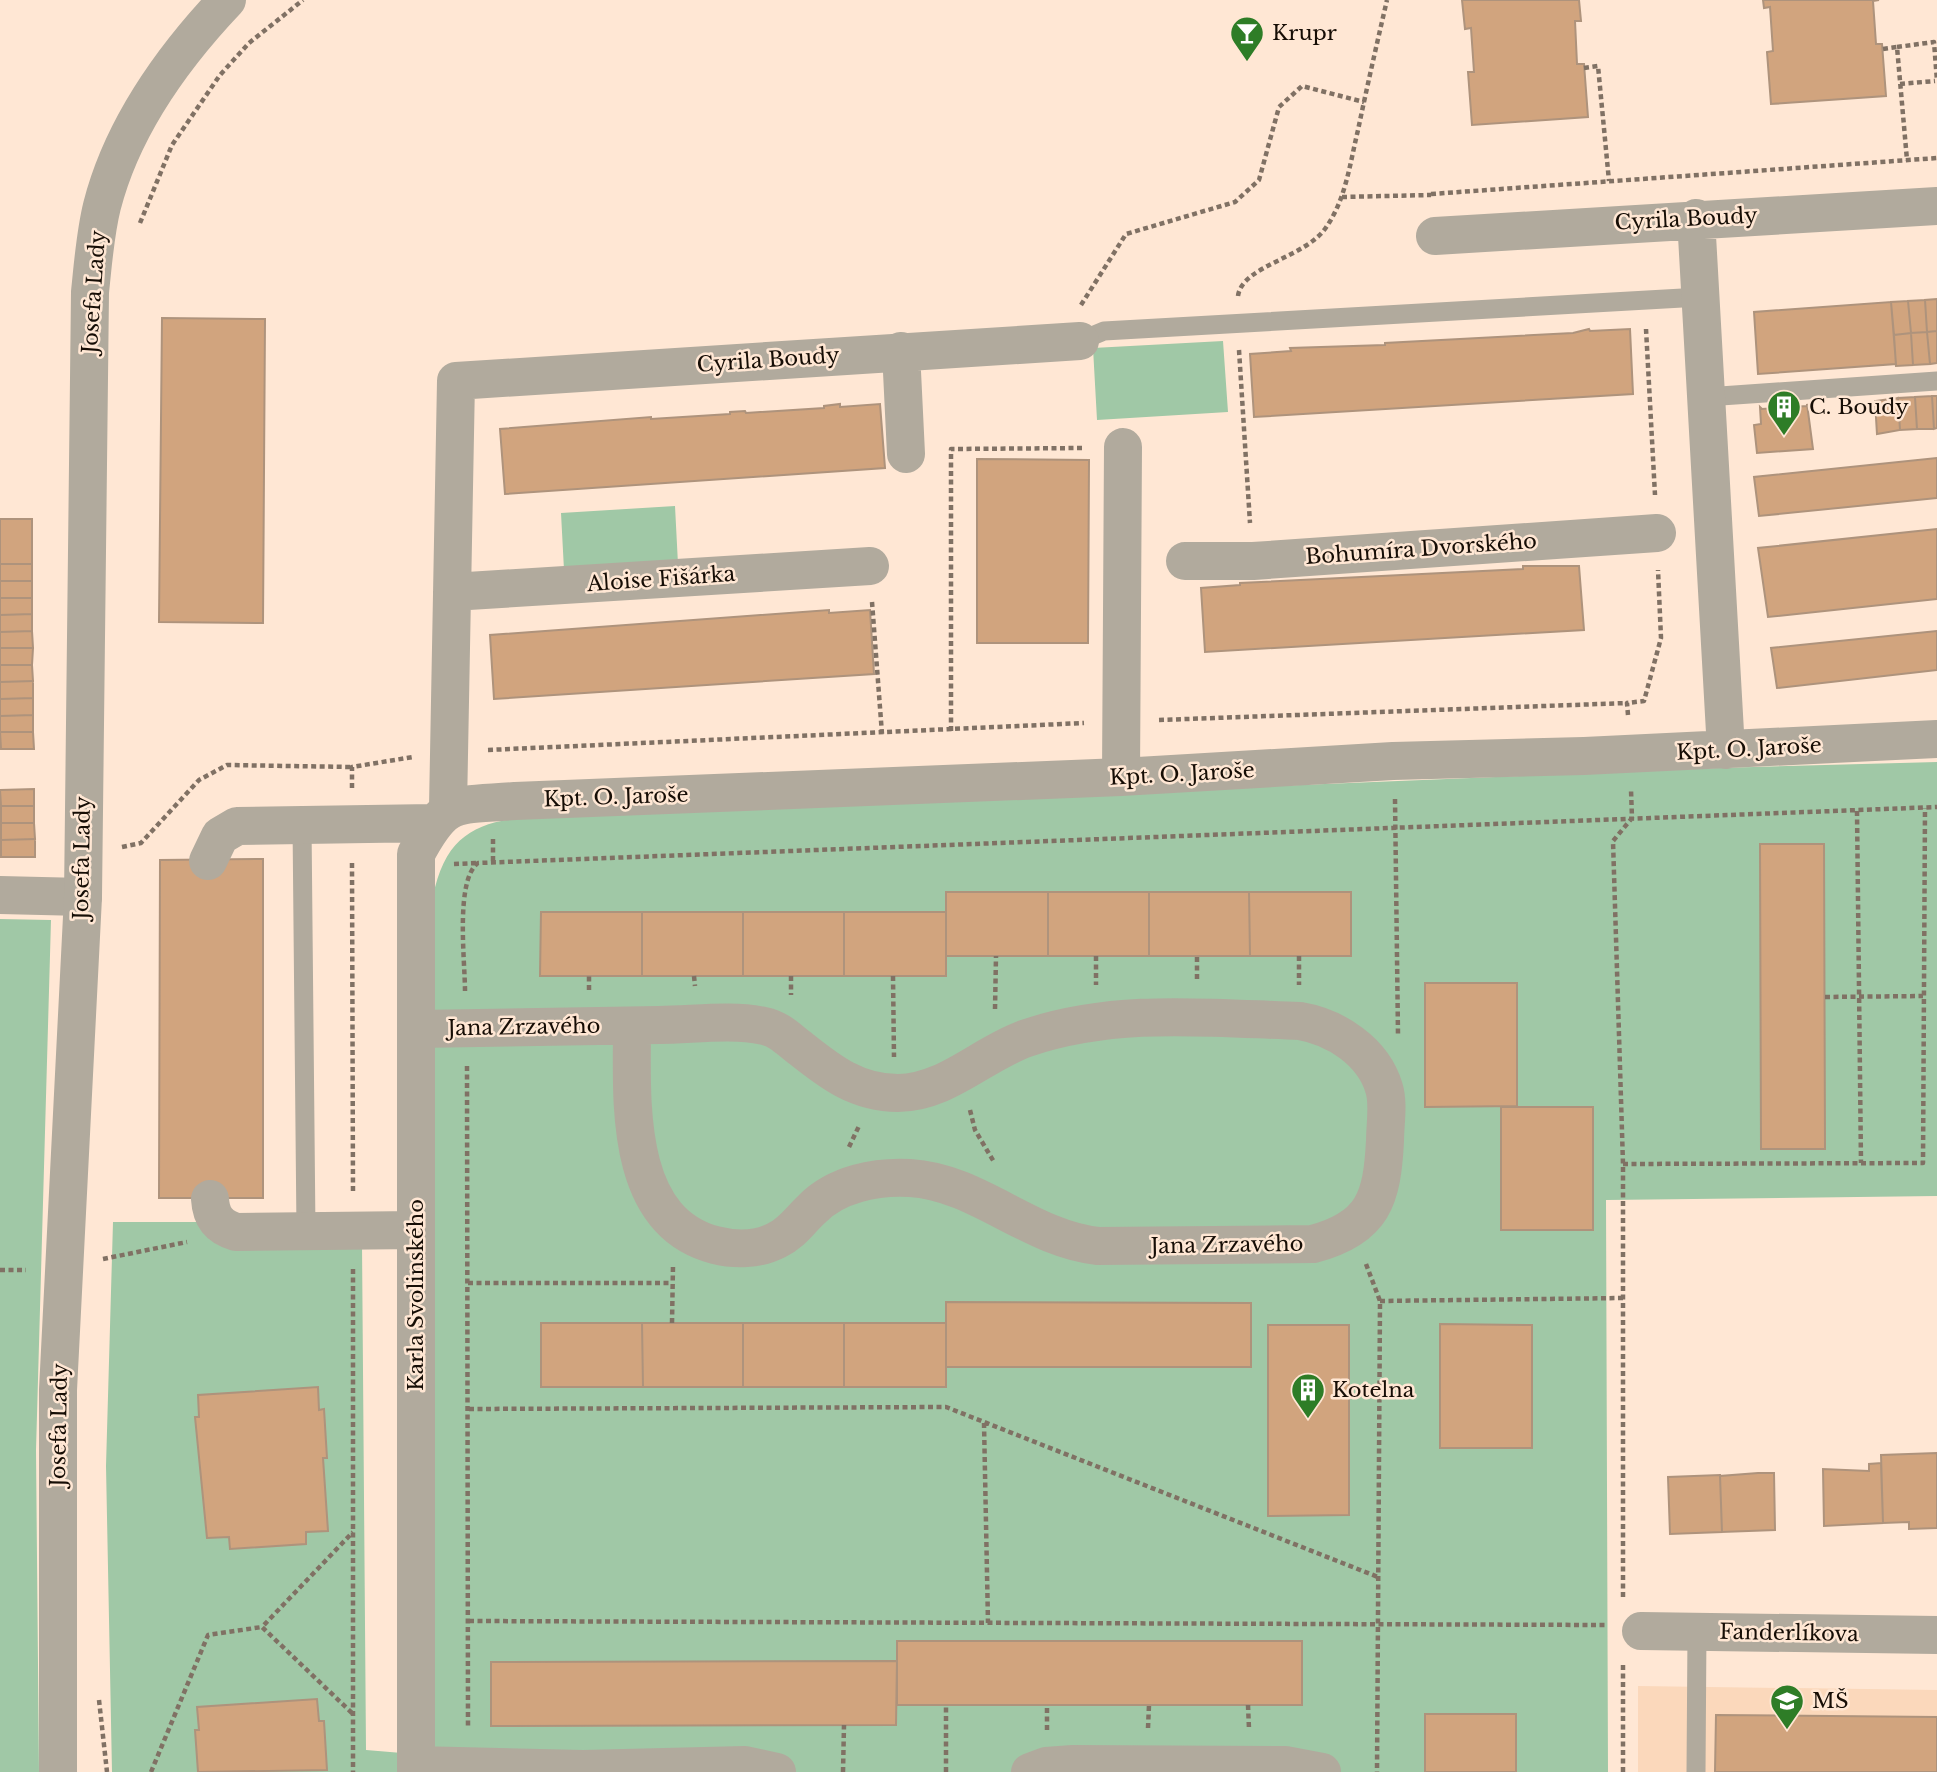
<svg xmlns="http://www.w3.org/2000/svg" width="1937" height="1772" font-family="'Libre Baskerville',serif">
	<rect width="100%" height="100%" fill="#ffe7d4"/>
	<path fill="#fbd8bb" d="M1638,1686L1937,1690V1772H1638Z"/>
	<path fill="#a0c8a6" d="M1223,341L1228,412L1097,420L1093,348Z
		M675,506L678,564L564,570L561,513Z
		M1937,762V1196L1606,1200L1608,1772H432L433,897C446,831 481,820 542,816L1718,768Z
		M0,919L51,920L36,1450L39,1772H0Z
		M113,1222H199L362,1244L366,1750L402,1753L401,1772H112L106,1466Z"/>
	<path fill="#d1a47e" stroke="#ae937c" stroke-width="2" d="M1462,0H1579L1581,21H1575L1577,64H1584L1588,117L1472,125L1468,72H1474L1471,28L1465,29Z
		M1763,0H1879L1873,1L1876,44H1882L1886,96L1771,104L1767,52L1773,51L1770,7L1764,8Z
		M1937,299V331L1927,332L1925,300Z
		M1925,300L1927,332L1911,333L1908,301Z
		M1908,301L1911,333L1894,335L1891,302Z
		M1891,302L1896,364L1758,374L1754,312Z
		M162,318L265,319L263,623L159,622Z
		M1589,329L1590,331L1630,329L1633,394L1254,417L1250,354L1291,351L1290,348L1385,345V343L1573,333Z
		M1937,331V363L1930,364L1927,332Z
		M1927,332L1930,364L1913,365L1911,333Z
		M1911,333L1913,365L1896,366L1894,335Z
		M1932,396H1937V428L1934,429Z
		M1932,396L1934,429H1917L1915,397Z
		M1915,397L1917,429L1900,430L1898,398Z
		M1898,398L1900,430L1877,434L1875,401Z
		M840,404V407L880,404L885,468L505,494L500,429L651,417V419L730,414V412L745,411L746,413L824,408V406Z
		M1807,404L1813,449L1757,453L1754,425L1761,424L1760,407L1762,409L1807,406Z
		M1937,458V498L1759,516L1754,477Z
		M977,459L1089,460L1088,643H977Z
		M0,519H32V564H0Z
		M1937,529V599L1768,617L1758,548Z
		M0,564H32V581H0Z
		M1523,566H1579L1584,630L1205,652L1201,588L1240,585V583L1523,569Z
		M0,581H32V598H0Z
		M0,598H32V614L0,615Z
		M829,610V613L870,610L874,674L494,699L490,635Z
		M32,614V631L0,632V615Z
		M32,631L33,648H0V632Z
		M1937,631V670L1777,688L1771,648Z
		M0,648H33L32,665H0Z
		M0,665H32L33,681L0,682Z
		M33,681V698L0,699V682Z
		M33,698V715L0,716V699Z
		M33,715V732H0V716Z
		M0,732H33L34,749H1Z
		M34,789V806H1L0,790Z
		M1,806H34V823H1Z
		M1,823H34L35,839L1,840Z
		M35,839V857H1V840Z
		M1760,844H1824L1825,1149H1761Z
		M263,859V1198H159L160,860Z
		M946,892H1048V956H946Z
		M1048,892H1149V956H1048Z
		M1149,892H1249L1250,956H1149Z
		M1249,892H1351V956H1250Z
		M541,912H642V976H540Z
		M642,912H743V976H642Z
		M743,912H844V976H743Z
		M844,912H946V976H844Z
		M1425,983H1517V1106L1425,1107Z
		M1501,1107H1593V1230H1501Z
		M946,1302L1251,1303V1367H946Z
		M541,1323H642L643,1387H541Z
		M642,1323H743V1387H643Z
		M743,1323H844V1387H743Z
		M844,1323H946V1387H844Z
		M1440,1324L1532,1325V1448H1440Z
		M1268,1325H1349V1515L1268,1516Z
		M318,1387L319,1410L324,1409L327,1458H323L328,1531L306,1532V1544L230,1549L229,1537L207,1538L195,1417H199L198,1395Z
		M1937,1453V1528L1909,1529V1522L1883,1523L1881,1455Z
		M1881,1463L1883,1523L1824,1526L1823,1469L1869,1471V1464Z
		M1758,1473H1774L1775,1530L1722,1532L1720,1476Z
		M1720,1475L1722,1532L1670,1534L1668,1477Z
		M897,1641H1302V1705H897Z
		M897,1661L896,1725L491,1726V1662Z
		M317,1699L319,1721H324L327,1770L198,1772L195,1730H199L197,1707Z
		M1425,1714H1516V1772H1425Z
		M1716,1715L1937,1717V1772H1715Z"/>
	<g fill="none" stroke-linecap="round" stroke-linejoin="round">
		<path stroke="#807164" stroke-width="4.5" stroke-dasharray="5 3.5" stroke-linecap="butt" d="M1897,47L1934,42L1937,81
			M1883,49L1897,47L1907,160
			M1584,68L1598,66L1609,181
			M1900,84L1935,81
			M1431,194L1937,158
			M1342,197L1431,195
			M140,223L172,145L220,75L249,43L303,0
			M1238,296C1242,265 1307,258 1327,226C1346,198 1350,163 1358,130C1367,87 1377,43 1387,0
			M1081,305L1126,234L1235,202L1259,180L1279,107L1302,86L1364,102
			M1646,329L1655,495
			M1239,350L1250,523
			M872,602L882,734
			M1628,715L1627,703L1644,701L1661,638L1658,570
			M1159,720L1627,703
			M951,731V449L1085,448
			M488,750L1084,723
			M352,788V767L413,757
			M1395,799L1398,1035
			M1857,811L1861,1163
			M493,839V863
			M122,847L141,843L199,780L227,765L352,767
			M352,863L353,1194
			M454,864L477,863
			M1096,956V985
			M1299,956V985
			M694,976L695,986
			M791,976V995
			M893,976L894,1057
			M1197,979V956
			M589,990V976
			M465,991C465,961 455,880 478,863L1937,807
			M1825,997L1923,996
			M995,1009L996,956
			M467,1066L468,1729
			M970,1110L975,1130L994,1162
			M849,1147L859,1126
			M1623,1164L1923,1163L1925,808
			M103,1259L187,1242
			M1366,1264L1380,1301L1377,1772
			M353,1269V1772
			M0,1270H26
			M468,1283H672
			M1380,1301L1623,1298
			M672,1323L673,1266
			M469,1409L946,1407L1378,1577
			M984,1423L988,1623
			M1623,1597V1164L1613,841L1632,818L1631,790
			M469,1621L1606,1625
			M99,1700L107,1772
			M1248,1705L1249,1729
			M352,1713L262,1627L353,1532
			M1148,1728L1149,1705
			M1047,1730V1705
			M151,1772L208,1635L262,1627
			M843,1772L844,1725
			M946,1772V1705
			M1623,1772V1662"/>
		<path stroke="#b1aa9d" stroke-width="19" d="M1080,341L1104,331L1700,297
			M1706,397L1937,381
			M302,823L306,1232
			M1696,1772L1697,1631"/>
		<path stroke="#b1aa9d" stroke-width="38" d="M1696,218L1726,750
			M1435,236L1937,206
			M901,351L906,454
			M1185,561H1253L1657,533
			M452,592L870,566
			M1121,777L1123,447
			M448,808L456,381L1080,341
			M208,861L220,836L237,826L433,823
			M0,895L83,897
			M416,1029C497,1028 578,1026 659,1025C692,1025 731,1019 764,1026C779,1029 788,1039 800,1048C830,1072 857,1093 898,1093C946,1093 983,1053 1027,1038C1116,1008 1207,1018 1300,1021C1335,1027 1373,1051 1384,1088C1389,1104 1385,1124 1385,1141C1382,1198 1374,1228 1313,1244L1098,1246C1030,1239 978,1182 910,1178C877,1176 836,1184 812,1209C800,1220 792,1233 777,1240C758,1250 735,1250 715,1245C623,1221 632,1099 632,1026
			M210,1199C211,1217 219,1227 236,1232L416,1230
			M1641,1631L1937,1635
			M416,1765L583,1769L745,1765L777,1772
			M416,1772V854C446,798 454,806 515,801L1121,777L1393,761L1584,756L1937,739
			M1030,1772L1046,1766L1073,1764L1285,1765L1322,1772"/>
		<path stroke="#b1aa9d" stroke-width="38" d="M58,1772V1390L83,897L90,292C93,264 95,234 102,206C122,128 172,58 227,0"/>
	</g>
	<defs>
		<g id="bar-pin" transform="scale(1.75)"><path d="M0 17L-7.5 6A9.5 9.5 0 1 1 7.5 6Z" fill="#2e7d27" stroke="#ffe7d4"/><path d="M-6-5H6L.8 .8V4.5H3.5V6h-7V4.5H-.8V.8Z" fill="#fff"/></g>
		<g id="building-pin" transform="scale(1.75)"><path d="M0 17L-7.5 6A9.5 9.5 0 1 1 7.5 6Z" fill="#2e7d27" stroke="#ffe7d4"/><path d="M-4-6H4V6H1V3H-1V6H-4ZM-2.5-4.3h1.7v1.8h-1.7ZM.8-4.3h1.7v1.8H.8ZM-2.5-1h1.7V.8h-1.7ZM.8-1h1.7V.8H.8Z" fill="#fff"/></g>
		<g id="school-pin" transform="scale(1.75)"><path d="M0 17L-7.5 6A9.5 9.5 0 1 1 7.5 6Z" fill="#2e7d27" stroke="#ffe7d4"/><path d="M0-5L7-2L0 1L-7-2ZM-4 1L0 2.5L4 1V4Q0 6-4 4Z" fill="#fff"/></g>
	</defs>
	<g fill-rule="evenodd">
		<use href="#bar-pin" x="1247" y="33"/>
		<use href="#building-pin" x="1784" y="407"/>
		<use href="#building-pin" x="1308" y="1390"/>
		<use href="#school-pin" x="1787" y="1701"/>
	</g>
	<g text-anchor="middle" stroke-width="5" stroke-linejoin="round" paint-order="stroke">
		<g font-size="21" fill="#160d05" stroke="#ffe7d4" text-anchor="start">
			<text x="1272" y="40">Krupr</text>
			<text x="1809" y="414">C. Boudy</text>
			<text x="1332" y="1397">Kotelna</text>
			<text x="1812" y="1708">MŠ</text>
		</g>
		<g font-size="21" fill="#160d05" stroke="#ffe7d4">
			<text transform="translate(1686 219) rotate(-3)" y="7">Cyrila Boudy</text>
			<text transform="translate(94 292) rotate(-86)" y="7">Josefa Lady</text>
			<text transform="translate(768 360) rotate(-4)" y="7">Cyrila Boudy</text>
			<text transform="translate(1421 549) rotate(-4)" y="7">Bohumíra Dvorského</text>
			<text transform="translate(661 579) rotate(-4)" y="7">Aloise Fišárka</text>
			<text transform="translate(1749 749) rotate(-3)" y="7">Kpt. O. Jaroše</text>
			<text transform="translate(1182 774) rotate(-3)" y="7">Kpt. O. Jaroše</text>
			<text transform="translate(616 797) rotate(-2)" y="7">Kpt. O. Jaroše</text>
			<text transform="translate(82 858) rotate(-89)" y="7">Josefa Lady</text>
			<text transform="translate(524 1027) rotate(-1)" y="7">Jana Zrzavého</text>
			<text transform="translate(1227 1245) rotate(-1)" y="7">Jana Zrzavého</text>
			<text transform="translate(416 1295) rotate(-90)" y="7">Karla Svolinského</text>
			<text transform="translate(59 1425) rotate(-89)" y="7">Josefa Lady</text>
			<text transform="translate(1789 1633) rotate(1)" y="7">Fanderlíkova</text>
		</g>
	</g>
</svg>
